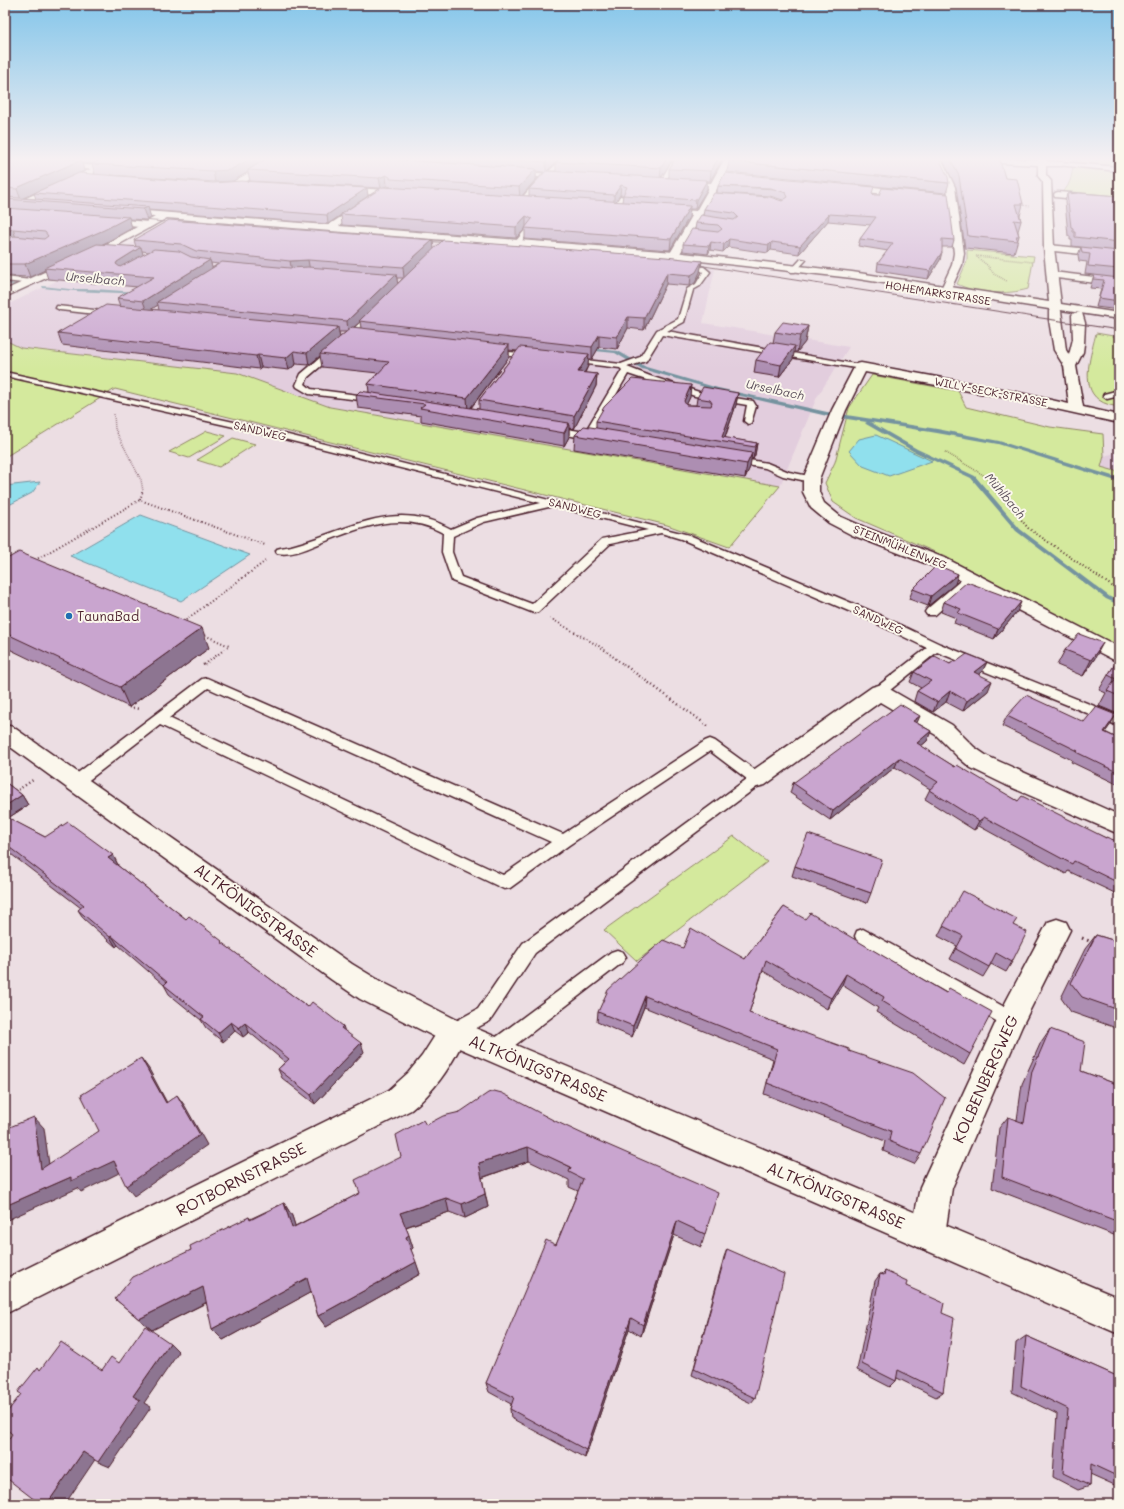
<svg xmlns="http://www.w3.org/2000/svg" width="1124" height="1509" font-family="Mali,sans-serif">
	<rect width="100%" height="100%" fill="#ecdee3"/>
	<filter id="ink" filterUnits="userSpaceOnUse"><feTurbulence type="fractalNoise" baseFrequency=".025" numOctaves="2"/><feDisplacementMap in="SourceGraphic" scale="8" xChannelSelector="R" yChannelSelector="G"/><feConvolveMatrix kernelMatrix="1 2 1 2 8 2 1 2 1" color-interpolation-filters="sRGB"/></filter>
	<g filter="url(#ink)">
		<path fill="#e2cddd" d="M168,224L666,262L715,269L703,323L849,347L817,397L780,486L330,407L237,373L21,348L5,340V306L114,253Z
			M1119,437V472L1101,467L1104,456L1115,453L1114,440Z"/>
		<path fill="#d4e99d" stroke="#8f8464" d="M1074,158H1119V197L1062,193C1072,184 1072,172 1074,158Z
			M967,250L1034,256L1028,289C1007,295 977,294 957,284L967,261Z
			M1096,333L1119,337V407C1113,406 1104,404 1099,400C1079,386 1092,352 1096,333Z
			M5,340L21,348L237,373L330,407L780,486L729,547L667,525L115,389L5,457Z
			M872,375L958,391L966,407L1050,427L1103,434L1104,456L1101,467L1119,472V648L944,556L856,518L833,502L825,483L835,462L849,408Z
			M207,431L226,436L189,458L169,452Z
			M233,438L255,444L219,467L197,460Z
			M734,836L767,862L637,961L604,930Z"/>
		<path fill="#90e0ed" stroke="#74939f" d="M876,435L932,461L889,476L863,466L849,451L859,439Z
			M40,482L32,493L5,507V486Z
			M141,515L250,555L181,601L70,556Z"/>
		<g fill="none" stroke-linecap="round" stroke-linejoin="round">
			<path fill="#74939f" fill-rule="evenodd" d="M5,282L15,284L13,285L5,284Z
				M42,286L69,289H94L138,292L140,293L138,294C106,292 75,292 43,288Z
				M587,348L618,351L646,367L718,388L827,412L937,429L999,441L1119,478V482L998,444L937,433L870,422L917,449L975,476L1020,529L1110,597L1119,601V605L1106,599L1016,531L971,478L913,451L866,424L865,423L867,422L827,416L715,390L642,369L615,353L585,350V349Z"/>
			<g stroke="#4a1f2b" stroke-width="3">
				<path id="service" d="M563,158H568L551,175L545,178L523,203H519V201L541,176L547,173Z
					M1059,162L1119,167V171L1057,165V163Z
					M671,163L676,164L664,184H660L659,183Z
					M620,196L625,197L618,209H614L613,208Z
					M526,229L531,230L520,243H516L515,242Z
					M801,259L806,260L795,272H791L790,271Z
					M683,264L704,267L710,272L700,286L693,290L684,322L667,331L861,365L865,367L861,369L662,335L646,361L627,367L650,376L699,392L753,401L756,406L751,423L748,424L744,421L747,405L695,396L628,374L593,434L598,435L600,437L598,439H587L547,431L545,429L547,427L550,426L585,432L622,370L620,368L570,362L566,360L567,358L621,364L640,357L657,330L678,319L687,289L696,284L703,272L700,270L681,267V265Z
					M5,277L31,280L34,282L31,284L5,281Z
					M57,306L113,312L117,314L113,316L60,310L56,308Z
					M371,312H374L378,314L354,338L308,377L305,384L311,389L374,397L377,398L378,400L377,402L309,394L297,387L296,385L301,374L348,334Z
					M487,350L533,354L537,356L533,358L490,354L486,352Z
					M5,372L252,426L689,535L873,612L940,644L1119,716V726L937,652L884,695L879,696L874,695L872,692L874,689L927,648L865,618L681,539L661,533L610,544L538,612L534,613L452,581L442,552L443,533C400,509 357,529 316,545C305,550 289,556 277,553L276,551L277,549C283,547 289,547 295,545C349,530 395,498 451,529L477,518L541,503L252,431L5,376ZM553,506L648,530L602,539L532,604L461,577L452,552L453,536L484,522Z
					M1119,390V396L1107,399L1103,396L1104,394Z
					M732,457L767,463L789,472L814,477L816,479L811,482L783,476L765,468L729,462L727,460Z
					M970,575L974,576L976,578L974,580L935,615H927L925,612L927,609L966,576Z
					M207,678L563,834L705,741L710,739L715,741L762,775L764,779L762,783L535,953L490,1021L453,1040L447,1038L444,1032L447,1026L478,1009L523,943L747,779L710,751L569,845L510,888L504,889L160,725L81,786L76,787L71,786L69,782L71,778L202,679ZM208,688L551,842L503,875L169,718Z
					M863,929L1017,1014L1020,1020L1017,1026L1011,1028L1005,1026L857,941L855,936L857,931Z
					M617,950L623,952L626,957L623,962L501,1056L494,1059L487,1056L485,1050L487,1044L611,952Z"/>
			</g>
			<g stroke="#4a1f2b" stroke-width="3">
				<path id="minor" d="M258,158H275L280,161L240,185H234L233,183L234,181L269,162Z
					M725,158H733L713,196L678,257H670L669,255L692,216L661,214L656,211L661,208L696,211L709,188L677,187L673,184L677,181L711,183Z
					M933,158H941L955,187L964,253L962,265L951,289L946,292L941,289L952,265L954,253L948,200L845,190L841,187L845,184L948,195L947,187Z
					M19,161L101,166L105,168L101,170L20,165L5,171V166Z
					M503,171L571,175L575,177L571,179L506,175H503Z
					M338,187L403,191L407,194L403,197L335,192L334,190L335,188Z
					M1058,192L1119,197V203L1055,197L1054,195L1055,193Z
					M367,200L371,203L370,205L333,230H327L325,228L327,226Z
					M102,218L149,222L154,225L149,228L99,223L97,221L99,219Z
					M1049,245L1119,252V258L1045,250L1044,248Z
					M1053,272L1119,280V286L1049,277L1048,275Z
					M1055,308L1059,309L1061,311L1066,350L1069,355L1073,339L1072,315L1074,313H1082L1085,323L1084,344L1083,352L1076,366L1083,407L1119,415V423L1002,397L865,372L846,410L819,479V492L824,503L841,517L864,527L947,559L1119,647V661L1112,659L935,567L852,535L829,523L811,508L803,492V479L832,410L856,364L861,363L1002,389L1069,404L1064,366L1054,350L1049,320V311L1051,309Z
					M879,685L886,687L952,725L974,747L987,756L1119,815V834L1006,785L971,768L958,757L936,735L880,702L765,785L757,787L749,785L746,779L749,773L872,687Z
					M1057,919L1066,922L1070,930L1022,1026L952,1188L945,1234L940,1246L928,1251L916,1246L911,1234L920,1187L1001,1011L1048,922Z
					M453,1019L463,1023L467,1032C458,1053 445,1076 429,1093C424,1099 417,1105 411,1110L5,1314V1279L389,1090L408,1073L422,1056L443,1023Z"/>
			</g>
			<g stroke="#4a1f2b" stroke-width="3">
				<path id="tertiary" d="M116,158H127L30,203L28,206L25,207L21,204L24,199Z
					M947,158H1001L1038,160V158H1046V161L1062,162V166H1046V175L1051,181L1054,248L1061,304L1119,313V319L1061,310L1059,313H1051L1049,309L852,278L674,258L167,218L114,247L5,297V290L108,243L155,217L117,214L115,212L117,210L120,209L674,252L852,272L1049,302L1044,248L1043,182L1038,176V165L951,160Z
					M5,725L13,727L352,964L380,981L463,1023L1119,1298V1334L443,1041L360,999L332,980L5,743Z"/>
			</g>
			<path stroke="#4a1f2b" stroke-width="1" stroke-dasharray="0.5 1" stroke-linecap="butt" d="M1020,205L1030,206"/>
			<path stroke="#4a1f2b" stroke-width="1.5" stroke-dasharray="0.5 1.5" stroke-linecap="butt" d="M976,256L1033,262
				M977,257L987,265L994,274L1007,281
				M114,414L115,429L141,480L143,491
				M945,452L985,476L997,491"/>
			<path stroke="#4a1f2b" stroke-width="2" stroke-dasharray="1 2.5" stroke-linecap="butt" d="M997,490L1028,528L1119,591
				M140,500L143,490
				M35,560L140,500L265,545
				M550,618L602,648L624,665
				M183,622L267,560
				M202,634L229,646L204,665"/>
			<path stroke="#4a1f2b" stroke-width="2.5" stroke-dasharray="1 3" stroke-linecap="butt" d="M623,664L708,726
				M203,665L205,664
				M129,707L139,709
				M15,792L33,780"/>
			<path stroke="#4a1f2b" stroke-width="3" stroke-dasharray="1.5 4" stroke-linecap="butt" d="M1082,938L1094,943"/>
			<use href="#service" fill="#fbf7ec" fill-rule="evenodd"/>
			<use href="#minor" fill="#fbf7ec" fill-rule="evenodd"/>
			<use href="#tertiary" fill="#fbf7ec" fill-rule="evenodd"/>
			<path stroke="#4a1f2b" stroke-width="1" d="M119,218L177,223
				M176,221L283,229
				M422,241L452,243
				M691,264L1119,330"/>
		</g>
		<path fill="#ad8eb2" stroke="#4a1f2b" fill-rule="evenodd" d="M5,158H265V160L268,158H402L400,160L406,161V158H723L710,181H707V189L695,209H690L689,217L670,250L525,239V229L516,238L342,225L341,215L328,224L148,210L151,218L147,220L129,219L132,228L101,245L136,247L134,240L433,249L702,261L700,272L695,283L690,286L666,284L644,330L628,328L617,349L599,347L592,359H588V366L585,373L597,374L596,386L574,429L569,428V437L564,446L421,421V416L358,408L356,395L369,392L368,384L378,373L322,367L320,356L309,365L296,364L289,370L261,367L259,369L62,345L58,333L120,306L117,298L138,287L48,279L45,270L30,277L5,276ZM671,162H674L669,169V178L661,177ZM82,163L92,164L95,174L34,193L36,199L23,198L84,171ZM556,163V171H547L552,166ZM536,171L544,172L529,189V196H522L536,179ZM248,172L250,181L381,188L368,196L110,175L215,182L233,181ZM387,186L391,187V188L384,187ZM620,195H623L622,202H615ZM142,251L149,252L143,255ZM211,263L218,264L212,268ZM397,278H403L397,284ZM158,305L159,310L151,309ZM360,322L361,328H353ZM339,332H346L340,337ZM509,350L517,351L479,400V409L471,408L509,357Z
			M942,158H999L1005,178L1023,204L1020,216L1021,221L1018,231L1019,236L1014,253L965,248L956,187Z
			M729,161L949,183L946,193L727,172Z
			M718,186L873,194L874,195L954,240L952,247H942L940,260L928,279L877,271L878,263L888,251L858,246L860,239L871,225L828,221L799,254L771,250L768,253L728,247L723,252L710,250L708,254L683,251V244L695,229L696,223L703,216L704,209L782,201L783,200L770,196L717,193Z
			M1067,194L1119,196V310L1096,307L1101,289L1090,288L1094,275L1085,274L1087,262L1079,261L1078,255L1081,247L1072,246V240H1070V236H1068L1065,201Z
			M808,326L805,342L797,352H794L793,359L779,377L754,373L756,360L773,343L775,332Z
			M738,393L736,405L725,438L757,443L755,455L753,459H751L750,467L745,478L574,449L575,435L596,428V421L690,397L686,405H696L697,398Z
			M5,560L209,648L129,707L5,647Z
			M958,574L955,584L928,606L909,599L913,589Z
			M944,602L1017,612L994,639L954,623L956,618L941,612Z
			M1065,650L1095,658L1083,676L1057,665Z
			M1119,658V713L1118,714L1099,706L1106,693L1099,690L1108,675Z
			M956,662H987L982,672L980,674L988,691L963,711L946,702L933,712L914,701L917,691L921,688L910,682L914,672Z
			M1007,716L1111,724L1105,732L1119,739V785L1071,762L1072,760L1002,726Z
			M917,723L931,731L927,741L921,746L955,767L1018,801L1106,838L1119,842V895L1068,871L1066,874L979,826L974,830L925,799L930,789L895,767L830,820L790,793L793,783Z
			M5,782L22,795L28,805L8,818L45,837L113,855L118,865H117L186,919L223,944L308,1007L345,1031L364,1052L315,1104L282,1078L278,1069L285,1062L249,1032L243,1037L235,1031L223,1042L206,1028L201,1020L169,994L164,985L118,945L116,947L84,919L78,910L81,908L7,851L5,852Z
			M795,866L871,893L867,903L792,876Z
			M784,907L970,1054L964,1065L876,1012L878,1008L842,985L827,1009L763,971L749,1013L849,1051L921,1154L914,1164L883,1151L885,1141L764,1094L773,1059L644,1007L632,1037L597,1022L598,1012L683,948L745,959Z
			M1013,925L1012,962L1006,972L991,964L983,977L950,959L957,946L938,936L943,926Z
			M1096,935L1119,942V1029L1071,1012L1061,998L1085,949Z
			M1050,1029L1081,1071L1119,1085V1237L992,1188L999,1128L1008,1117L1017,1120L1022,1084L1041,1042Z
			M460,1112L705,1234L701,1247L674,1235L641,1336L629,1329L585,1458L511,1418L510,1409L511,1404L489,1392L486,1383L556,1245L578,1191L569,1187V1180L529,1161L482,1178L488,1207L465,1218L449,1212L406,1227L413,1248L411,1250L420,1274L326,1327L318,1316L311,1292L223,1340L206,1303L152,1330L115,1299L191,1250L249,1217L250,1219L284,1203L292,1216L295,1226L360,1193L401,1157L426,1125Z
			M727,1249L755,1398L751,1403L692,1375L724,1257Z
			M885,1271L942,1313L943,1392L936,1397L897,1378L896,1381L890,1387L857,1370L875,1281L880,1274H882Z
			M1026,1336L1119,1377V1487L1090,1474V1486L1078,1490L1053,1477L1057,1414L1012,1392L1016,1343Z"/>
		<path fill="#8d7491" stroke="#4a1f2b" d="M96,158H111L98,164Z
			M252,158H265V162L248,170V172L233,181L215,182L213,171Z
			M395,158H402L396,163Z
			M549,158H560L546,172V162Z
			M667,158H672L671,162L660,179L661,168Z
			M718,158H723L710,181L711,171Z
			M81,160L84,171L23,198L21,200L17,189L19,187Z
			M536,169V179L520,198L519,187Z
			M386,175L387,186L381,188L379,178Z
			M707,180V189L695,209L696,200Z
			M621,185L620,195L614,204V195Z
			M367,188L368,196L341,214V215L328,224L327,215Z
			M690,206L689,217L670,250L671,239Z
			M148,207L151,218L147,220L143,209Z
			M829,214L828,221L799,254L800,246Z
			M526,216V228H525V229L516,238V227Z
			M129,217L132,228L107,242L50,268H44L45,270L30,277L25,264Z
			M13,229L17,241L5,246V232Z
			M729,239L728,247L723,252L724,244Z
			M433,240L434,250L404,278L403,267Z
			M711,242L710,250L708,254L709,246Z
			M772,242L771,250L768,253L769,245Z
			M141,247L144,258L120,274L116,264L117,262Z
			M942,252L940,260L928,279L930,271Z
			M210,260L213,271L157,302L158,305L147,312L143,301Z
			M308,260L310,271L292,272L290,261Z
			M702,261L700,272L695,283L690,286L691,275Z
			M667,273L666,284L644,330V318Z
			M396,274L398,285L359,321L360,322L348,332L347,321Z
			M628,317V328L617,349V337Z
			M808,326L805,342L797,352L800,336Z
			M338,327L340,339L320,354V356L309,365L307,353Z
			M599,335V347L592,359V347Z
			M509,345V357L468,411L467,398Z
			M795,346L793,359L779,377L781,365Z
			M294,351L296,364L289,370L286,358Z
			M589,354L588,366L578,384V372Z
			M258,355L261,367L259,369L256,356Z
			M597,374L596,386L574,429V416Z
			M691,385L690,397L683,412L684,401Z
			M738,393L736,405L723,442L722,437Z
			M569,423V437L564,446V433Z
			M757,443L755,455L753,459L755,447Z
			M752,453L750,467L745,478L747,464Z
			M958,574L955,584L928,606L931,596Z
			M1021,602L1017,612L994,639L998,629Z
			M202,628L209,648L129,707L120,687Z
			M1103,643L1095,658L1083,676L1091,660Z
			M987,662L982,672L970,682L974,672Z
			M992,681L988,691L963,711L967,701Z
			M950,691L946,702L933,712L937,702Z
			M1116,715L1111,724L1099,741L1104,732Z
			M920,716L916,725L913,721Z
			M931,731L927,741L913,753L917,743Z
			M899,758L895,767L830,820L833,811Z
			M22,795L28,805L5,820V806Z
			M984,817L979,826L974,830L979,821Z
			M5,847L7,851L5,852Z
			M113,855L118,865L114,868L108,858Z
			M112,936L118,945L116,947L110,937Z
			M846,974L842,985L827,1009L831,998Z
			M645,996L644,1007L632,1037L633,1026Z
			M231,1022L235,1031L223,1042L218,1033Z
			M245,1023L249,1032L243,1037L239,1028Z
			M343,1026L346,1035L341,1028Z
			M361,1043L364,1052L315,1104L311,1095Z
			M141,1058L149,1069L173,1114L166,1103Z
			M177,1095L185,1106L207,1145L134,1196L126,1186Z
			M34,1117L44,1128L51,1179L41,1169Z
			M528,1147L529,1161L481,1178L479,1163Z
			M114,1161L123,1171L81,1192L78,1188L5,1221V1206L71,1177Z
			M485,1194L488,1207L465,1218L462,1204Z
			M446,1198L449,1212L405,1227L400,1213Z
			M284,1203L292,1216L300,1241L292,1228Z
			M677,1221L674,1235L641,1336L643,1325Z
			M409,1235L413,1248L411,1250L406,1237Z
			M416,1262L420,1274L326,1327L318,1316Z
			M307,1278L315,1290L223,1340L212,1329Z
			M203,1287L213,1299L152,1330L139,1319Z
			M631,1318L629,1329L585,1458L586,1450Z
			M170,1343L179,1352L144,1403L151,1407L110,1467L98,1462L133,1396Z
			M83,1452L96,1458L65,1504H47Z"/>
		<path fill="#c9a5cf" stroke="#4a1f2b" d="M11,158H50L81,160L19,187L17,189L5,188V160Z
			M104,158H252L230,170L213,171L92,164Z
			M268,158H369L536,169L519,187L390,179V177L386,175L379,178L248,170Z
			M487,158H549L546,162Z
			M559,158H667L661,168L556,162Z
			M676,158H718L711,171L669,169Z
			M730,158H939L948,177L949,183L729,161Z
			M950,158H999L1005,178L1017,179L1023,204H1016L1021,221L1014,220L1019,236H1016L1018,241L968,236L959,176Z
			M546,171L707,180L696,200L623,195L627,187L621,185L614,195L529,189Z
			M79,173L213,183L241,181L367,188L327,215L34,193Z
			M725,173L874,187L872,193L874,195H879L882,188L948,194L954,240L942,239V252L930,271L878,263L893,243L860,239L876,217L829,214L800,246L772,242L769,245L729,239L724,244L711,242L709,246L683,244L692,229L718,232L722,229L718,225L696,223L701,215L734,220L738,217L734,213L704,209L714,193L770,197L782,201L788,197L786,193L771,188L718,186Z
			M383,187L690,206L671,239L525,228L532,219L526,216L516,227L341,214Z
			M1079,193L1119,196V242L1075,237V232H1073V228L1071,227L1067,194Z
			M5,197L148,207L143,209L5,199Z
			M5,208L129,217L104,230L25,264H5V240L14,236L44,239L48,236L45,232L13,229L5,232Z
			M169,220L433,240L403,267L308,260L290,261L196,251L181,244L134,240Z
			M443,240L666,257L702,261L696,272L691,275L667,273L644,318L628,317L617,337L599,335L592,347L359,321Z
			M97,244L141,247L117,262L116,264L120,267L154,249L179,251L191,257L210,260L143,301L117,298L154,277L44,268Z
			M1081,247L1119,251V269L1088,266L1090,254L1082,253Z
			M222,262L290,268L308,267L396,274L347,321L157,302Z
			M1094,275L1119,278V301L1099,298L1104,280L1093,279Z
			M106,305L338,327L307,353L294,351L286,358L258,355L256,356L58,333Z
			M783,322L808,326L800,336L775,332Z
			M352,327L509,345L467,398L368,384L389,362L320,354Z
			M770,342L795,346L781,365L756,360Z
			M520,347L589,354L578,372L597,374L574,416L479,400Z
			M632,379L691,385L684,401L686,405L711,406L712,403L710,400L697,398L703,387L738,393L722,437L757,443L755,447L596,421L604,407Z
			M360,391L569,423L564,433L420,408L425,404L356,395Z
			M584,426L752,453L747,464L575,435Z
			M19,552L202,628L120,687L5,633V560Z
			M937,565L958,574L931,596L913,589Z
			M967,582L1021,602L998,629L958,613L961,609L944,602Z
			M1079,634L1103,643L1091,660L1065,650Z
			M967,654L987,662L974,672L992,681L967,701L950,691L937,702L917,691L931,681L914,672L935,656L950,664L954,661L956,662Z
			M1119,658V696L1107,691L1116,679L1108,675Z
			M1026,695L1084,722L1096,707L1116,715L1104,732L1119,739V773L1076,752L1078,751L1007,716Z
			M900,704L920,716L913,721L931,731L917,743L955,767L957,765L1018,801L1022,796L1106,838V837L1119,842V883L1074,861L1072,864L984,817L979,821L929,790L938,782L899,758L833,811L793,783Z
			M5,782L22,795L5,806Z
			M5,816L45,837L68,822L113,855L108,858L186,919L189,916L222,941L221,942L308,1007L312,1002L343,1026L341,1028L361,1043L311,1095L278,1069L289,1059L245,1023L239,1028L231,1022L218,1033L201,1019L204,1017L164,985L167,982L112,936L110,937L78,910L84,905L5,844Z
			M808,834L882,860L871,893L795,866Z
			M963,891L1017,919L1013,925L1027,932L1012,962L996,953L989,967L956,949L963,936L943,926Z
			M784,907L805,919L810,913L946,993L949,988L992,1012L970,1054L882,1001L884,997L846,974L831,998L766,960L749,1013L849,1049V1051L913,1073L945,1098L921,1154L889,1141L891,1131L767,1083L777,1049L645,996L633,1026L598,1012L608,990L663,940L683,948L691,928L745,959Z
			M1096,935L1119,942V1010L1082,997L1071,983Z
			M1050,1029L1085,1042L1081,1071L1119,1085V1222L1002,1177L1008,1117L1024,1123L1032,1071Z
			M141,1058L166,1103L177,1095L200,1135L126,1186L114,1161L71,1181V1177L5,1206V1129L34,1117L41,1169L99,1131L81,1095Z
			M494,1091L502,1093L553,1120L585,1135L718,1193L705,1234L677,1221L643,1325L631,1318L586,1450L510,1409L514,1397L486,1383L546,1240L556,1245L583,1179L569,1172L571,1167L528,1147L479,1163L485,1194L462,1204L446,1198L400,1213L409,1235L406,1237L416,1262L318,1316L307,1278L212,1329L203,1287L139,1319L115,1299L133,1277L191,1250L190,1246L249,1217L250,1220L284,1203L292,1228L360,1193L355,1180L401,1157L396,1135L423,1120L426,1125L443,1116L460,1112L488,1093Z
			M727,1249L784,1274L755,1398L694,1369Z
			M885,1271L907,1281L906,1286L944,1303L942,1313L954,1318L943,1392L898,1370L896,1381L862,1364L880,1274L884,1275Z
			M145,1326L170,1343L133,1396L140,1400L98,1462L83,1452L47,1504H40L5,1477V1444L12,1434L5,1428V1415L21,1394L18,1392L38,1367L40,1370L61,1342L102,1370L111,1357L119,1363Z
			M1026,1336L1119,1377V1477L1091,1464L1090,1486L1063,1473L1068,1409L1021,1386Z"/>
	</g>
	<linearGradient id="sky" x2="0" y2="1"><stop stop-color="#85c6ea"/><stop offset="0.43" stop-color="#f6f0f2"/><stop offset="1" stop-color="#f6f0f2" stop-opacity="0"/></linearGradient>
	<rect width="1124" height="370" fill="url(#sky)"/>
	<circle fill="#1f6fb2" stroke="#fbf7ec" stroke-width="1.5" cx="69" cy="616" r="4"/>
	<g text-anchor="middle" stroke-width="4" stroke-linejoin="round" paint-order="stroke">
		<g font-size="11" fill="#4a1f2b" stroke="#fbf7ec">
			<text transform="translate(938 293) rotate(9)" y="4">HOHEMARKSTRASSE</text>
			<text transform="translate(991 392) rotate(11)" y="4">WILLY-SECK-STRASSE</text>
			<text transform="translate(260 431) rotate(13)" y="4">SANDWEG</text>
			<text transform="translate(575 508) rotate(14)" y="4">SANDWEG</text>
			<text transform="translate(900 547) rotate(22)" y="4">STEINMÜHLENWEG</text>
			<text transform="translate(878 620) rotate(25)" y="4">SANDWEG</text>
		</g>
		<g font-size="12" font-style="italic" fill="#5c4f5c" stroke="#fbf7ec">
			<text transform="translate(95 279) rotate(5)" y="4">Urselbach</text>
			<text transform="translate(775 390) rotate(12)" y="4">Urselbach</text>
			<text transform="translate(1005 496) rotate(50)" y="4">Mühlbach</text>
		</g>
		<g font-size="13" fill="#4a1f2b" stroke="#fbf7ec" text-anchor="start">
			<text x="77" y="621">TaunaBad</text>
		</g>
		<g font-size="16" fill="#4a1f2b" stroke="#fbf7ec">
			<text transform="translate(256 910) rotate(36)" y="6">ALTKÖNIGSTRASSE</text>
			<text transform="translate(538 1068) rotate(23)" y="6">ALTKÖNIGSTRASSE</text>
			<text transform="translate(985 1079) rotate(-66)" y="6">KOLBENBERGWEG</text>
			<text transform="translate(241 1179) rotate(-27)" y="6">ROTBORNSTRASSE</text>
			<text transform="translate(836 1195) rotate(23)" y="6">ALTKÖNIGSTRASSE</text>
		</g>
	</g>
	<rect width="1124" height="1509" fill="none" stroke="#fbf7ec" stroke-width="20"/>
	<rect x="10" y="10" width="1104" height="1489" fill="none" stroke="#4a1f2b" stroke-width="1.5" filter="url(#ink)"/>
</svg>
